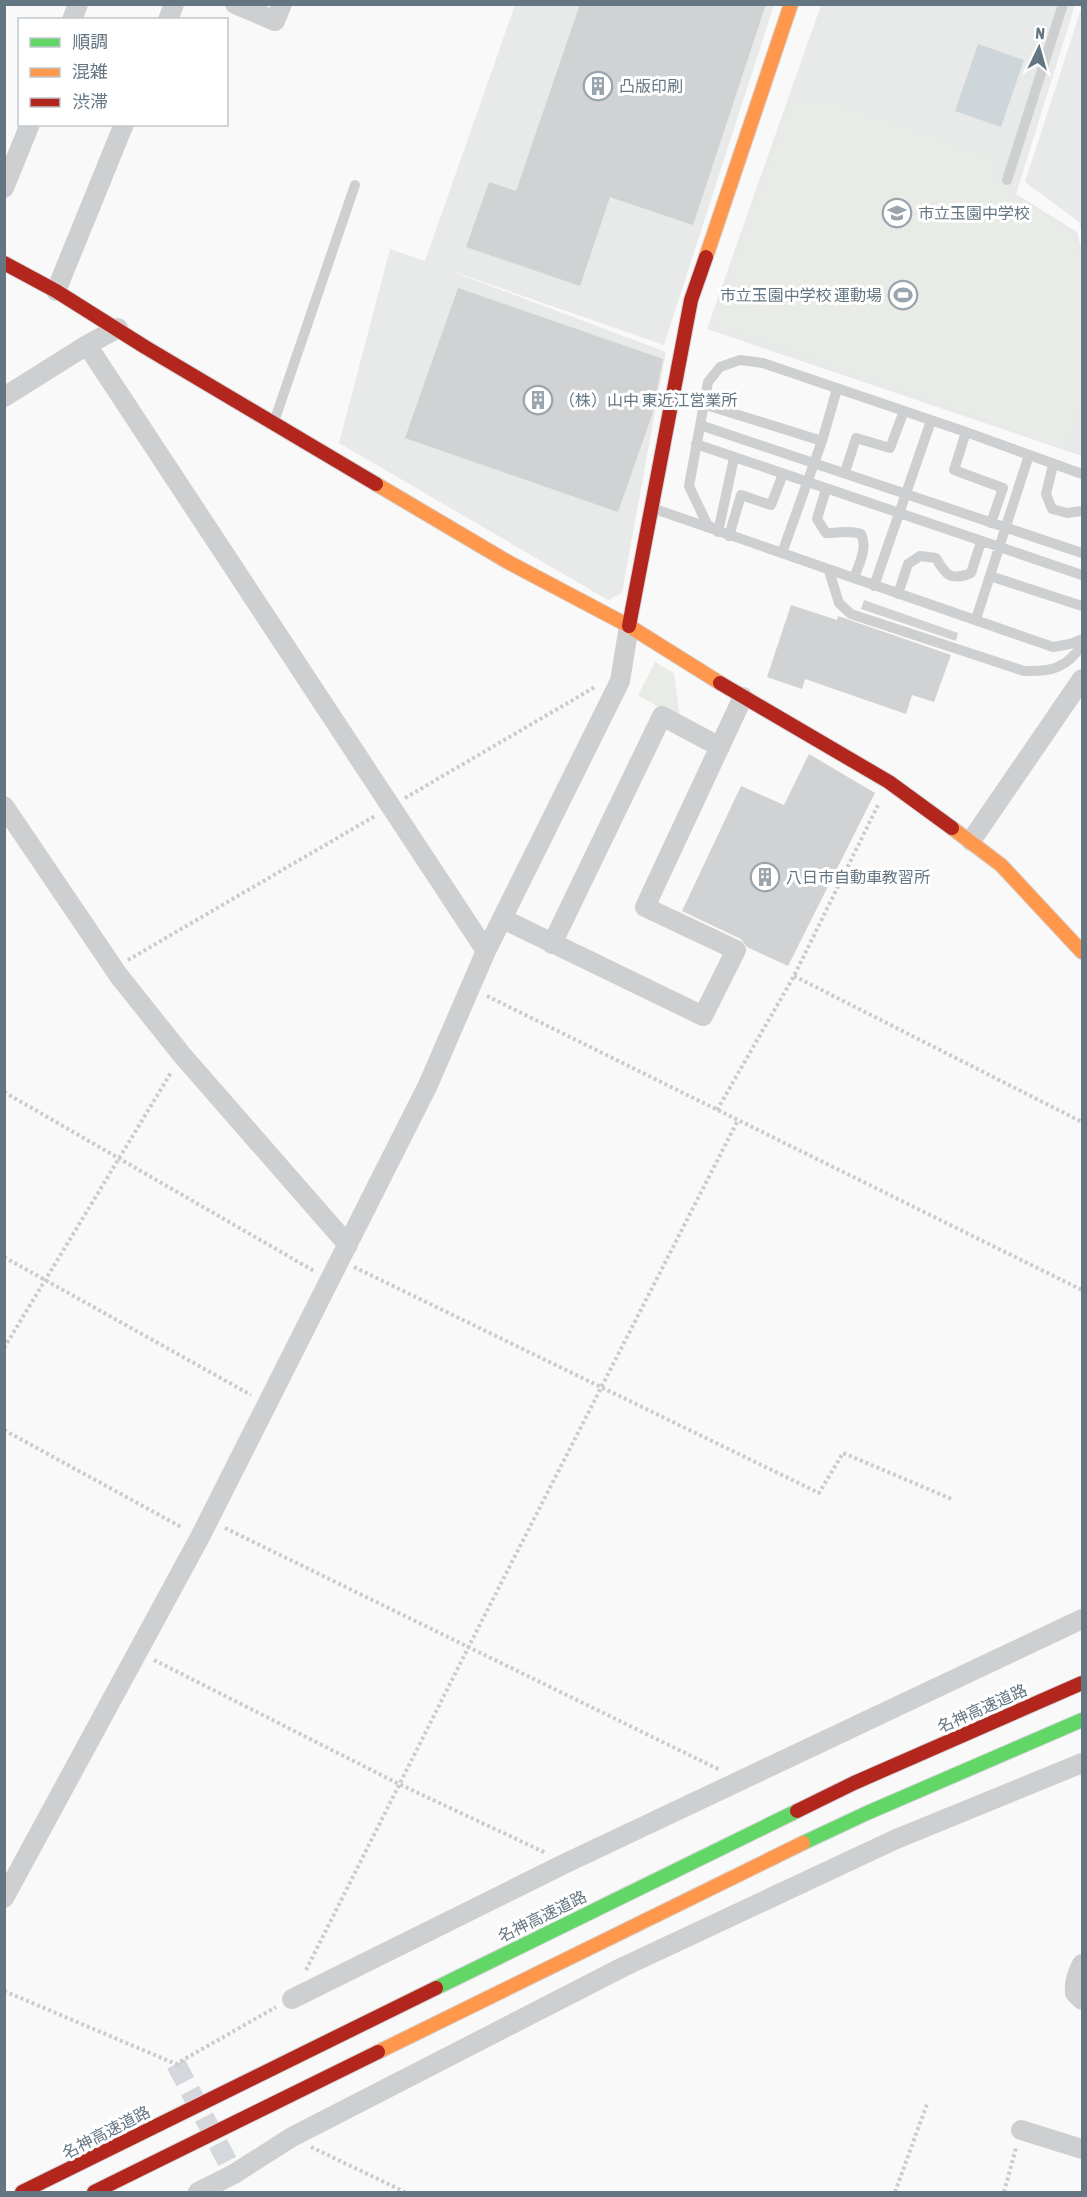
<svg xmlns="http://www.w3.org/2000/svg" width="1087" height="2197" font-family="'Asap Condensed','Noto Sans JP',sans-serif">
	<rect width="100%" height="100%" fill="#f9f9f9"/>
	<path fill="#e8e9e9" d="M515,5H774L664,345L443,268L666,352L622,593L608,600L339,443L390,249L425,261Z
		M821,5H1075L1016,194L1077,232L1082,252V456L707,329Z
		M1082,6V233L1079,222L1025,182Z"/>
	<path fill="#e8ebe6" d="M816,98L994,159L995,184L1073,236L1082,268V392L1066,447L714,323L791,107Z
		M655,662L674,673L680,720L638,695Z"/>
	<path fill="#ced6d9" d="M978,44L1024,60L1001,127L955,111Z"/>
	<path fill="#d0d2d3" d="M580,4H766L693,225L610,197L580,286L466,247L489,182L516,191Z
		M458,288L663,359L652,415L618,512L405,438Z
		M864,600L958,633L956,641L861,609Z
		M791,605L837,620L838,616L951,655L934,702L912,695L906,714L805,679L802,689L767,677Z
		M809,754L875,793L788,966L747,947L741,939L682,911L741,786L784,805Z"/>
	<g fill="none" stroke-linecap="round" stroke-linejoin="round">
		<path stroke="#d4d8dc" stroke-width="20" stroke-dasharray="20 10" stroke-linecap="butt" d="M176,2064L234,2174"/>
		<g stroke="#d5d6d7" stroke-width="16">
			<path id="fast" d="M803,1843L867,1813L1082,1720
				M436,1988L797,1811"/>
		</g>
		<g stroke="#d5d6d7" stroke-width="16">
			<path id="slow" d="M706,257L791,4
				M376,484L508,562L629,626L720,683
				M952,828L1001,865L1082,952
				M378,2052L803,1843"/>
		</g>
		<g stroke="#d5d6d7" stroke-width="16">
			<path id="jam" d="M4,263L56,291L145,347L376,484
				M629,626L691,300L706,257
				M720,683L889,782L952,828
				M797,1811L854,1783L1082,1683
				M22,2192L436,1988
				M94,2192L378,2052"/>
		</g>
		<path stroke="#cbcccd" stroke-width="4" stroke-dasharray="3 3" stroke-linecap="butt" d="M405,798L595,687
			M128,960L375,816
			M794,976L1082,1122
			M487,996L1082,1290
			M4,1092L314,1271
			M717,1110L794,976L879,803
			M4,1257L251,1395
			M354,1267L819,1493L843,1453L954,1500
			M4,1348L172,1071
			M4,1430L183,1528
			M225,1528L720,1770
			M154,1660L399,1784L546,1853
			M306,1970L469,1646L738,1120
			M4,1991L176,2064L276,2007
			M311,2147L405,2192
			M895,2192L927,2104
			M1004,2192L1016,2148"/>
		<path stroke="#cecfd0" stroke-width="10" d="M1007,180L1063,4
			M703,404L822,441
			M274,422L355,185
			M700,425L1082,553
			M966,432L954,470L1003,488L991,523
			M696,444L1082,575
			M1053,465L1046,494L1052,509L1067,513L1082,511
			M845,472L856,438L890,448L904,411
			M826,489L817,519L826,533C838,533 849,530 861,534C868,548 859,564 854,578
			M652,508L1053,647L1070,644L1082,639
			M718,532L707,524L689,486L708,382L720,367L740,360L763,363L966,432L1082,474
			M718,532L734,458
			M729,536L741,495L771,505L783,474
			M782,553L822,441L837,389
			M829,571L839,603L851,614L1024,671C1051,672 1068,668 1082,644
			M990,576L1082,606
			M874,586L931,421
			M898,594L908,564L920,556L936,558C946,576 951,581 971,573L981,542
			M976,619L1029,455"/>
		<path stroke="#cecfd0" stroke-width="20" d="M235,4L275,21L282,4
			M72,20L78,4
			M168,20L174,4
			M4,188L30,124
			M56,291L124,124
			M87,345L486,951
			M4,397L87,345L118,328
			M4,806L119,976L182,1055L348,1245
			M971,841L1082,679
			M503,919L703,1016L736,950L645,907L743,697
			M552,944L662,716L720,747
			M4,1898L200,1537L428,1085L486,951L620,681L629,626
			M1082,1964C1077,1974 1074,1982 1075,1993L1082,2000
			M292,1999L566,1863L1082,1619
			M1021,2130L1082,2149
			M198,2192L234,2174L292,2137L623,1967L894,1840L1082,1763"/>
		<use href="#fast" stroke="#63d668" stroke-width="14"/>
		<use href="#slow" stroke="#ff974d" stroke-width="14"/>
		<use href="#jam" stroke="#b3261e" stroke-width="14"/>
	</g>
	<defs>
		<g id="building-ring" transform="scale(1.5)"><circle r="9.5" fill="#fff" stroke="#99a4ac" stroke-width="1.5"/><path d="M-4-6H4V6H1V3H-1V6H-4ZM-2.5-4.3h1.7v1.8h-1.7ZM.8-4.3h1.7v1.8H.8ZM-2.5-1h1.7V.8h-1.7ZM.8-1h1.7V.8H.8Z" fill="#99a4ac"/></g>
		<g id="school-ring" transform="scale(1.5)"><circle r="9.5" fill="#fff" stroke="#99a4ac" stroke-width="1.5"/><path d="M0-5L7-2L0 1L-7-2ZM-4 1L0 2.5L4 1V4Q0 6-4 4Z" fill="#99a4ac"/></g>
		<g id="stadium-ring" transform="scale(1.5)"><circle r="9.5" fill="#fff" stroke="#99a4ac" stroke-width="1.5"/><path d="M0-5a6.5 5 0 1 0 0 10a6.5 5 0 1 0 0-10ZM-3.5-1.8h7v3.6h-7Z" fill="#99a4ac"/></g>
	</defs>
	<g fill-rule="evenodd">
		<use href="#building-ring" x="598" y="86"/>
		<use href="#school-ring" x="897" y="213"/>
		<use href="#stadium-ring" x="903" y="295"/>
		<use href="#building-ring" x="538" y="400"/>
		<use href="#building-ring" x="765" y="877"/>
	</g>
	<g text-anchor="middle" stroke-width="6" stroke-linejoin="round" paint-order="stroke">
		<g font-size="16" fill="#657683" stroke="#fff" text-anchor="start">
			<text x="619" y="92">凸版印刷</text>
			<text x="918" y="219">市立玉園中学校</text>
			<text x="882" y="301" text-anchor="end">市立玉園中学校 運動場</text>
			<text x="559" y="406">（株）山中 東近江営業所</text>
			<text x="786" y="883">八日市自動車教習所</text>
		</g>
		<g font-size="16" fill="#657683" stroke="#fff">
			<text transform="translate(982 1708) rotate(-24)" y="6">名神高速道路</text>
			<text transform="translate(542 1916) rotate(-26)" y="6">名神高速道路</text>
			<text transform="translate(106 2132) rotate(-27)" y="6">名神高速道路</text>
		</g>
	</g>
	<rect width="1087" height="2197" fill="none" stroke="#657683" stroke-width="12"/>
	<rect x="18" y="18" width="210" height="108" fill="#ffffff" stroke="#c1c8cd" stroke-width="1.5"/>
	<rect x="30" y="38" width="30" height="9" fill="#63d668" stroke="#c1c8cd" stroke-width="1.5"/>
	<text x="72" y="48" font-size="18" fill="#657683">順調</text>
	<rect x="30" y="68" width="30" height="9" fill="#ff974d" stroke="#c1c8cd" stroke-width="1.5"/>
	<text x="72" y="78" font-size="18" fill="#657683">混雑</text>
	<rect x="30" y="98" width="30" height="9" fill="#b3261e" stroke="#c1c8cd" stroke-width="1.5"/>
	<text x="72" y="108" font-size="18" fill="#657683">渋滞</text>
	<g transform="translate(1039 48) rotate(5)" stroke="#ffffff" stroke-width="4.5" paint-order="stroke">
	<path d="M0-4.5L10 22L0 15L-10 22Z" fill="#657683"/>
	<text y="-9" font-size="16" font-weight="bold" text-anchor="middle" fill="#657683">N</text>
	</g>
</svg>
